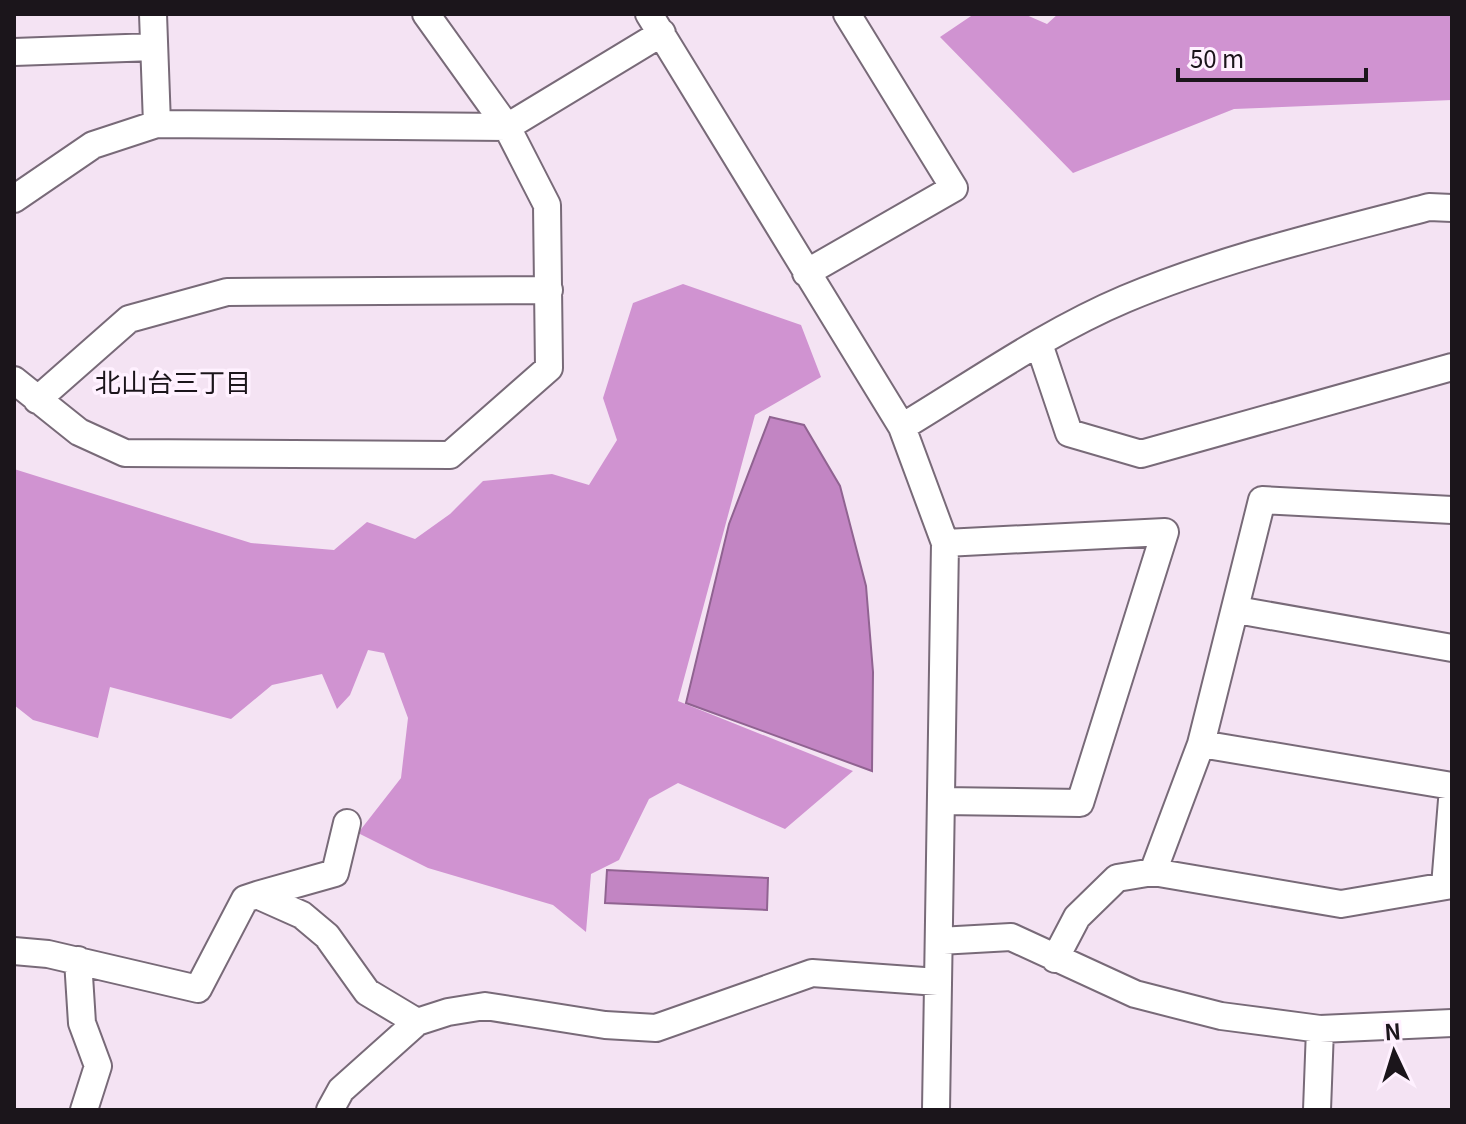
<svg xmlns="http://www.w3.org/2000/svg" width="1466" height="1124" font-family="Georgia,'Noto Sans JP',serif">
	<rect width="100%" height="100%" fill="#f4e3f3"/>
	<path fill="#d093d1" d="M974,14H1024L1047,24L1058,14H1452V100L1234,109L1073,173L940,37Z
		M683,284L801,325L821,377L755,415L678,701L853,771L785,829L678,783L649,799L619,860L591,874L586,932L553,905L428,868L358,833L401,778L408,718L384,653L368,650L350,695L337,709L322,674L272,685L231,719L110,687L98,738L33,720L14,705V469L251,543L334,550L367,522L415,539L450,514L483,481L552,474L589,485L617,440L603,398L633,303Z"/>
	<path fill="#c285c3" stroke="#906391" stroke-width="2" d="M770,417L804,425L840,486L866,586L873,672L872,771L686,703L729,524Z
		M607,870L768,878L767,910L605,903Z"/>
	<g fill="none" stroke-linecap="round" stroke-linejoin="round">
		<g stroke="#786a78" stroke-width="30">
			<path id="minor" d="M153,14L157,124
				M649,14L902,427L945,543L936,1110
				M14,52L154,47
				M14,199L93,145L157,124L507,127L662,33
				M806,273L954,188L847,14
				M1039,344L1069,433L1141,454L1452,367
				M14,380L79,432L125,453L450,455L549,368L547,205L507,127L426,14
				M37,400L129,319L227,292L549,290
				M902,427C975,383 1047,332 1125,299C1223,258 1326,234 1429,207L1452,208
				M1452,510L1262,500L1201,744L1153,872L1341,904L1452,885
				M1237,610L1452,648
				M1201,744L1452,786
				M942,801L1080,803L1165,532L945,543
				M1445,886L1452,800
				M257,895L335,873L347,823
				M939,941L1011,937L1135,994L1221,1016L1320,1029L1452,1023
				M14,951L48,954L198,989L245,899L257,895L302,915L327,936L367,992L417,1022
				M1055,959L1077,917L1117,878L1153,872
				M78,960L82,1023L98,1066L84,1110
				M330,1110L341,1090L417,1022L448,1012L485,1006L605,1025L656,1028L812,973L938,982
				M1317,1110L1320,1029"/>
		</g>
		<use href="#minor" stroke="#fff" stroke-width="26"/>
	</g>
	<g text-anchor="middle" stroke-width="7" stroke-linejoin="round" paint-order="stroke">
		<g font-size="26" fill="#1b151b" stroke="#fff1ff">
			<text x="173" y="392">北山台三丁目</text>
		</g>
	</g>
	<rect width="1466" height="1124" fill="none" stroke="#1b151b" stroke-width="32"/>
	<g transform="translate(1394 1052) rotate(356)" stroke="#fff1ff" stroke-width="6" paint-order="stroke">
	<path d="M0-6L14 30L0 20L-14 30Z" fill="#1b151b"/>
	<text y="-12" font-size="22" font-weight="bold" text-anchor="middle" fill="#1b151b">N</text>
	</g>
	<path d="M1178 68v12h188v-12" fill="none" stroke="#1b151b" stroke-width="4"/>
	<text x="1190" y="68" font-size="24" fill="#1b151b" stroke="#fff1ff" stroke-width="6" paint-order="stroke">50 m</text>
</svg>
